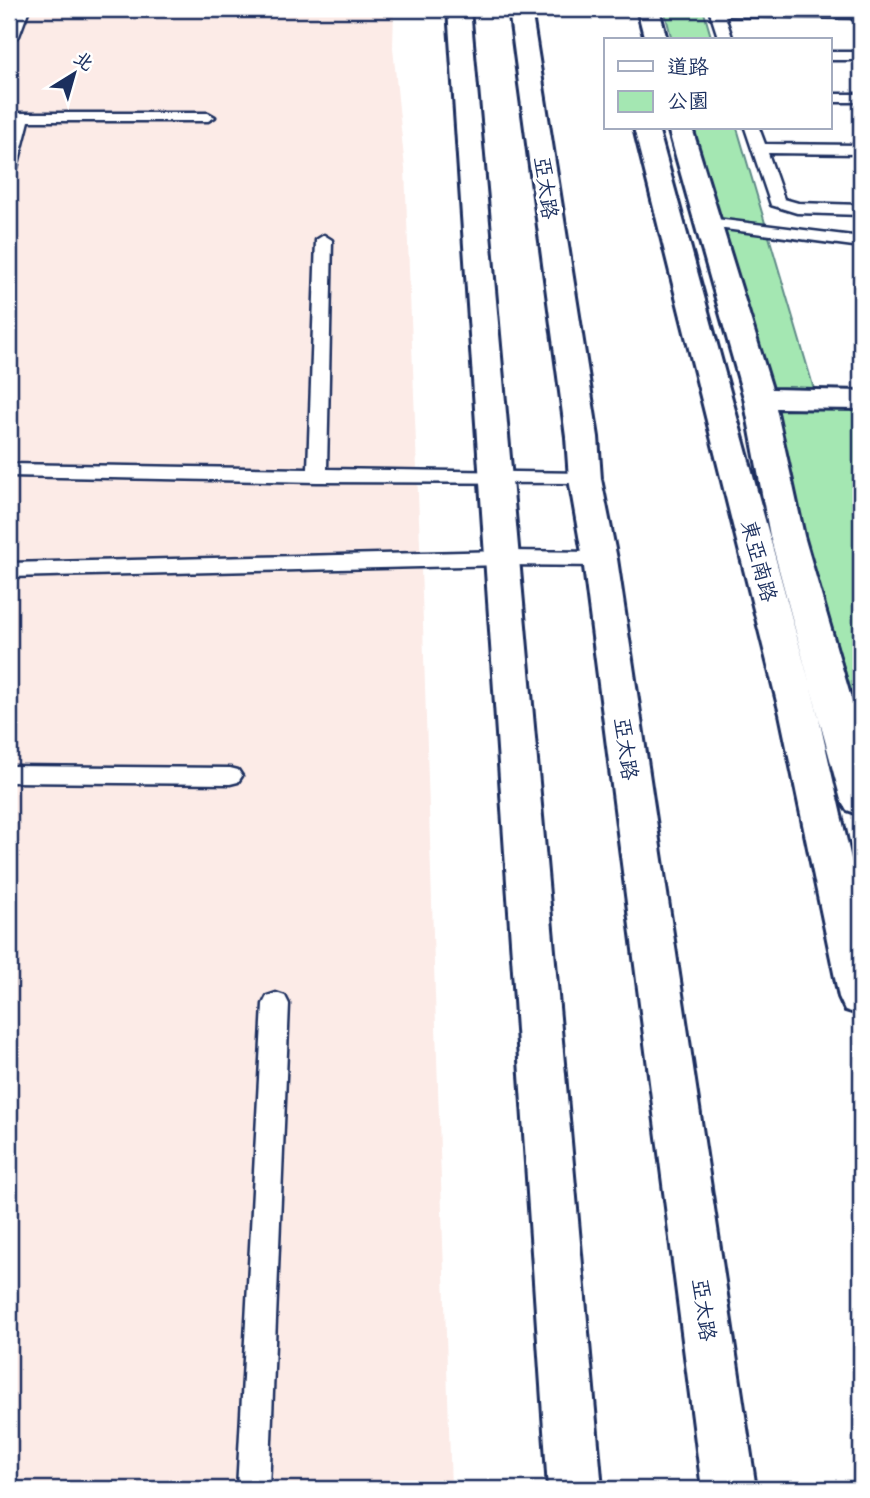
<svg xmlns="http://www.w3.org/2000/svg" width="870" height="1498" font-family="Sriracha,'LXGW WenKai TC',sans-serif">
	<rect width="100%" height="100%" fill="#fff"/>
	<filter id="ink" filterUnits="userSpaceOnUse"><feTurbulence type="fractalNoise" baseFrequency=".0143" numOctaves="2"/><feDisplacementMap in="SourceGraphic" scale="14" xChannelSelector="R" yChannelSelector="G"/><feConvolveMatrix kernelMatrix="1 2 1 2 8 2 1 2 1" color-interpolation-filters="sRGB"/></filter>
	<g filter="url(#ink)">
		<path fill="#fcebe7" d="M9,9H394L393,48L405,169L422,594L451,1489H9Z"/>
		<path fill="#a4e7b2" stroke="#608b88" stroke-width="2" d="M664,9H703L712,40H672Z
			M694,128H737L816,396H762Z
			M764,399L861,403V725Z"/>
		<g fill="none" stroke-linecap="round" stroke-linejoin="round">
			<g stroke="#1b2f5e" stroke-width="5">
				<path id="service" d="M15,9H29L19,36L12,40L9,39V27Z
					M709,9L861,10V18L725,16L733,40H719Z
					M830,52H861V60H830Z
					M830,94H861V102H830Z
					M9,113H208L215,117L208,121H29L17,168L9,173V142L14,121H9Z
					M745,128H759L765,144L861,145V154L768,153L784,199L798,203L861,205V215L797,213L771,205Z
					M708,218L861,237V247L702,226L700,223Z
					M324,235L332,240L327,469L585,473L595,479L592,483L317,482L9,476V464L308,469L316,240Z
					M504,551L600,552L607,554L610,559L607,564L600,566L504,565L9,577V563Z
					M9,766L230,768L238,770L242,776L238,782L230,784L9,782Z
					M276,993L285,996L289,1004L269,1489H237L263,1004L267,996Z"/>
			</g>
			<g stroke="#1b2f5e" stroke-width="6">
				<path id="minor" d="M448,9H470L602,1489H548Z
					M509,9H531L598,437L601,479L617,559L756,1489H702L583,559L569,479L566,437Z
					M637,9H659L667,40H645Z
					M848,9H861V21L853,19Z
					M634,128H658L818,714L861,903V1015L845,1010L839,997L780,714Z
					M668,128H692L772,389L861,391V409L776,408L804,536L861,733V815L847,810L841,800L770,536L744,398Z"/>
			</g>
			<use href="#service" fill="#fff" fill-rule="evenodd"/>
			<use href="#minor" fill="#fff" fill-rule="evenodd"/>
		</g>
	</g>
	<g text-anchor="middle" stroke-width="7" stroke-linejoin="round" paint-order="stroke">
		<g font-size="21" fill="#1b2f5e" stroke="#fff">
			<text transform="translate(546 188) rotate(82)" y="7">亞太路</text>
			<text transform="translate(759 561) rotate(75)" y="7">東亞南路</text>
			<text transform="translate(626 749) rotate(82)" y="7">亞太路</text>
			<text transform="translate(704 1310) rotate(82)" y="7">亞太路</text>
		</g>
	</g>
	<rect width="870" height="1498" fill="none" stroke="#fff" stroke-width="35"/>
	<rect x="18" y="18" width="835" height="1463" fill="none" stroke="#1b2f5e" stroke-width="2.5" filter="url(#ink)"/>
	<rect x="604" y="38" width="228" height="91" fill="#ffffff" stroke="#a4acbf" stroke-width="2"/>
	<rect x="618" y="61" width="35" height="10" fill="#ffffff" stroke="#a4acbf" stroke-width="2"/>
	<text x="667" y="74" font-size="21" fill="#1b2f5e">道路</text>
	<rect x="618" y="91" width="35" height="21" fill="#a4e7b2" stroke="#a4acbf" stroke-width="2"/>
	<text x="667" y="108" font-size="21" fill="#1b2f5e">公園</text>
	<g transform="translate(74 74) rotate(37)" stroke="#ffffff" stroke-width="5" paint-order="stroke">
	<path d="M0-5L12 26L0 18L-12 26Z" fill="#1b2f5e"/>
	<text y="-10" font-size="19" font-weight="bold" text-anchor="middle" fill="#1b2f5e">北</text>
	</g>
</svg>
